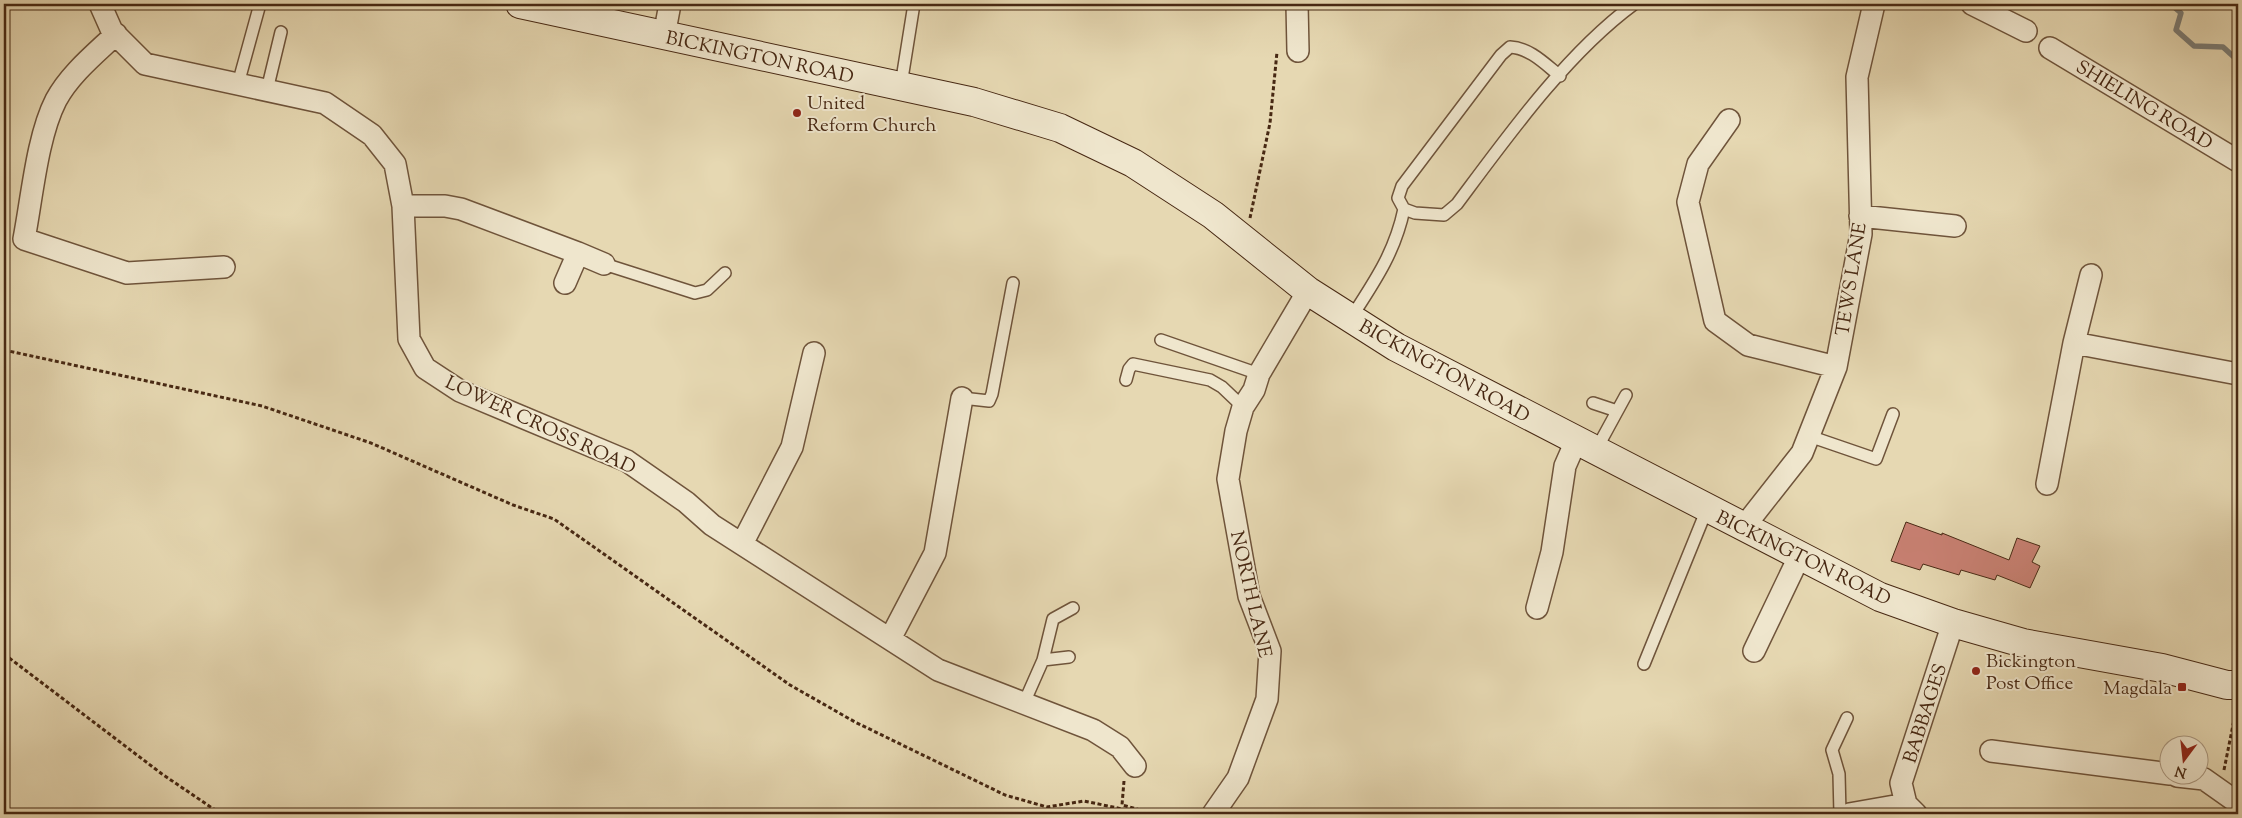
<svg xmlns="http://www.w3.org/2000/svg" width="2242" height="818" font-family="'Sorts Mill Goudy',serif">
	<rect width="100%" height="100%" fill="#e6d8b2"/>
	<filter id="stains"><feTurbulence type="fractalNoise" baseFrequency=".004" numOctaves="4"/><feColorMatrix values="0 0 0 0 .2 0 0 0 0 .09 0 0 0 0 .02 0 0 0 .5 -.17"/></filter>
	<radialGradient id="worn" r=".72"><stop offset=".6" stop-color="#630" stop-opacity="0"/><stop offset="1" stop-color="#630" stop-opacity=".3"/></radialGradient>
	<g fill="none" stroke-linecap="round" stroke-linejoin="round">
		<path stroke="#7b7d77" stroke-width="5.5" d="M2163,4L2174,7L2181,13L2176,30L2194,46L2223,47L2235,58L2238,59"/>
	</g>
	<path fill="#ca8174" stroke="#472813" d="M1906,522L1942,535V533L2009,560L2017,538L2040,546L2032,562L2040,566L2030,588L1997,575L1995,580L1961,570L1959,575L1923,564L1920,570L1891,561Z"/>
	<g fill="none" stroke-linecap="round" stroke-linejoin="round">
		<g stroke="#6f543b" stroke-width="14">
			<path id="lane" d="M1560,76C1545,64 1530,48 1510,47L1501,55L1402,186L1398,198L1404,209L1415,213L1444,215L1457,204C1507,137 1566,54 1634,4
				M238,84L260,4
				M901,85L914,4
				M267,90L281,32
				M604,264L695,293L707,290L725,273
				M1351,318C1375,281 1395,252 1404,209
				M1161,340L1259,374
				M1126,380L1129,369L1133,364L1210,380L1222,387L1243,407
				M962,398L989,401L992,394L1013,283
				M1593,403L1617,411
				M1809,436L1876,459L1893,414
				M1596,450L1626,395
				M1043,660L1069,657
				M1644,664L1707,509
				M1024,703L1043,660L1053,619L1073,608
				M1840,814L1839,774L1832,750L1847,718"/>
		</g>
		<g stroke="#6f543b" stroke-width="24">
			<path id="street" d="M100,4L112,31L145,64L325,103L372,135L395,164L403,206L409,339L425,368L460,391L627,461L686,502L712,525L938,670L1093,730L1120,747L1135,766
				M1297,4L1298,51
				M1972,4L2026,31
				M116,34C95,54 70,74 56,100C37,137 32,198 24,239L127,273L224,267
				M664,36L670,4
				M2050,48L2238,161
				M1729,120L1698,164L1688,202L1715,321L1748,345L1836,367
				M403,206H445L461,209L578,253
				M1860,216L1955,226
				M565,283L578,253L604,264
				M2074,343L2091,275
				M2047,484L2074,343L2238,374
				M1743,528L1802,453L1836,367L1861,234L1857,77L1874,4
				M742,544L792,447L814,353
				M1537,608L1552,552L1565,466L1576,441
				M890,639L935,553L962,398
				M1754,651L1799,557
				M1991,751L2170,774
				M2177,776L2204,779L2238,803
				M1213,814L1238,778L1267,699L1270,651L1249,596L1228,479L1236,431L1243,407L1254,390L1259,374L1308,291
				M1849,814L1906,804
				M1916,814L1906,804L1901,783L1953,623"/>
		</g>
		<g stroke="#472813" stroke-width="30">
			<path id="secondary" d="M520,4L974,102L1060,128L1133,163L1213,215L1308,291L1396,347L1880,597L1953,623L2023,643L2162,668L2227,685H2238"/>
		</g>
		<path stroke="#472813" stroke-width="3" stroke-dasharray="4 2.5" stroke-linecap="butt" d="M1250,218L1270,123L1277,52
			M4,350L262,406L371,443L513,505L554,519L790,685L855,722L1005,795L1047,807L1084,801L1146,814
			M4,654L162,774L221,814
			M2224,770L2236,710
			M1124,781L1122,805L1155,814"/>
		<use href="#lane" stroke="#efe6cd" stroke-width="11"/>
		<use href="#street" stroke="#efe6cd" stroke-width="21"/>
		<use href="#secondary" stroke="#efe6cd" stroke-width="28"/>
	</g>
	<g fill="#8f2418" stroke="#efe6cd" stroke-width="2">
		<circle cx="797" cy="113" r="5"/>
		<circle cx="1976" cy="671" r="5"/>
		<rect x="2177" y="682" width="10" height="10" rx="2.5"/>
	</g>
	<g text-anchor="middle" stroke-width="4" stroke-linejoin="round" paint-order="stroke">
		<g font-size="19" fill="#472813" stroke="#efe6cd">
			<text transform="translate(760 56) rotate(12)" y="7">BICKINGTON ROAD</text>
			<text transform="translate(2145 104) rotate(31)" y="7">SHIELING ROAD</text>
			<text transform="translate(1850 279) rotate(-81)" y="7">TEWS LANE</text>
			<text transform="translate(1445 370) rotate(29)" y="7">BICKINGTON ROAD</text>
			<text transform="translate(541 424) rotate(25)" y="7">LOWER CROSS ROAD</text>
			<text transform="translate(1804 557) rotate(26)" y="7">BICKINGTON ROAD</text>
			<text transform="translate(1252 594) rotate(77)" y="7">NORTH LANE</text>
			<text transform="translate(1924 713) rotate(-72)" y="7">BABBAGES</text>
		</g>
		<g font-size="19" fill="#472813" stroke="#efe6cd" text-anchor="start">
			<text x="807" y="109">United<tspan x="807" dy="22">Reform Church</tspan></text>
			<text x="1986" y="667">Bickington<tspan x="1986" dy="22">Post Office</tspan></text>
			<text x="2172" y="694" text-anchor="end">Magdala</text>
		</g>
	</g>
	<rect width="2242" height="818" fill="none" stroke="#e6d8b2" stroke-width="20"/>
	<rect x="5" y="5" width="2232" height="808" fill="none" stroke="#472813" stroke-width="2.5"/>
	<rect x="10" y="10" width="2222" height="798" fill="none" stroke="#472813"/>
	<g transform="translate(2184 760) rotate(195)"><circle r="24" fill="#efe6cd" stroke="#ac9a83"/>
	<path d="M0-4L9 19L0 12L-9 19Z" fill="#8f2418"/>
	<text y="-8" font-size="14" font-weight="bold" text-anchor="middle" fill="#472813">N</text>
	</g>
	<rect width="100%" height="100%" filter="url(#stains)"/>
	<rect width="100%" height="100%" fill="url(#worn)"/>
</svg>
